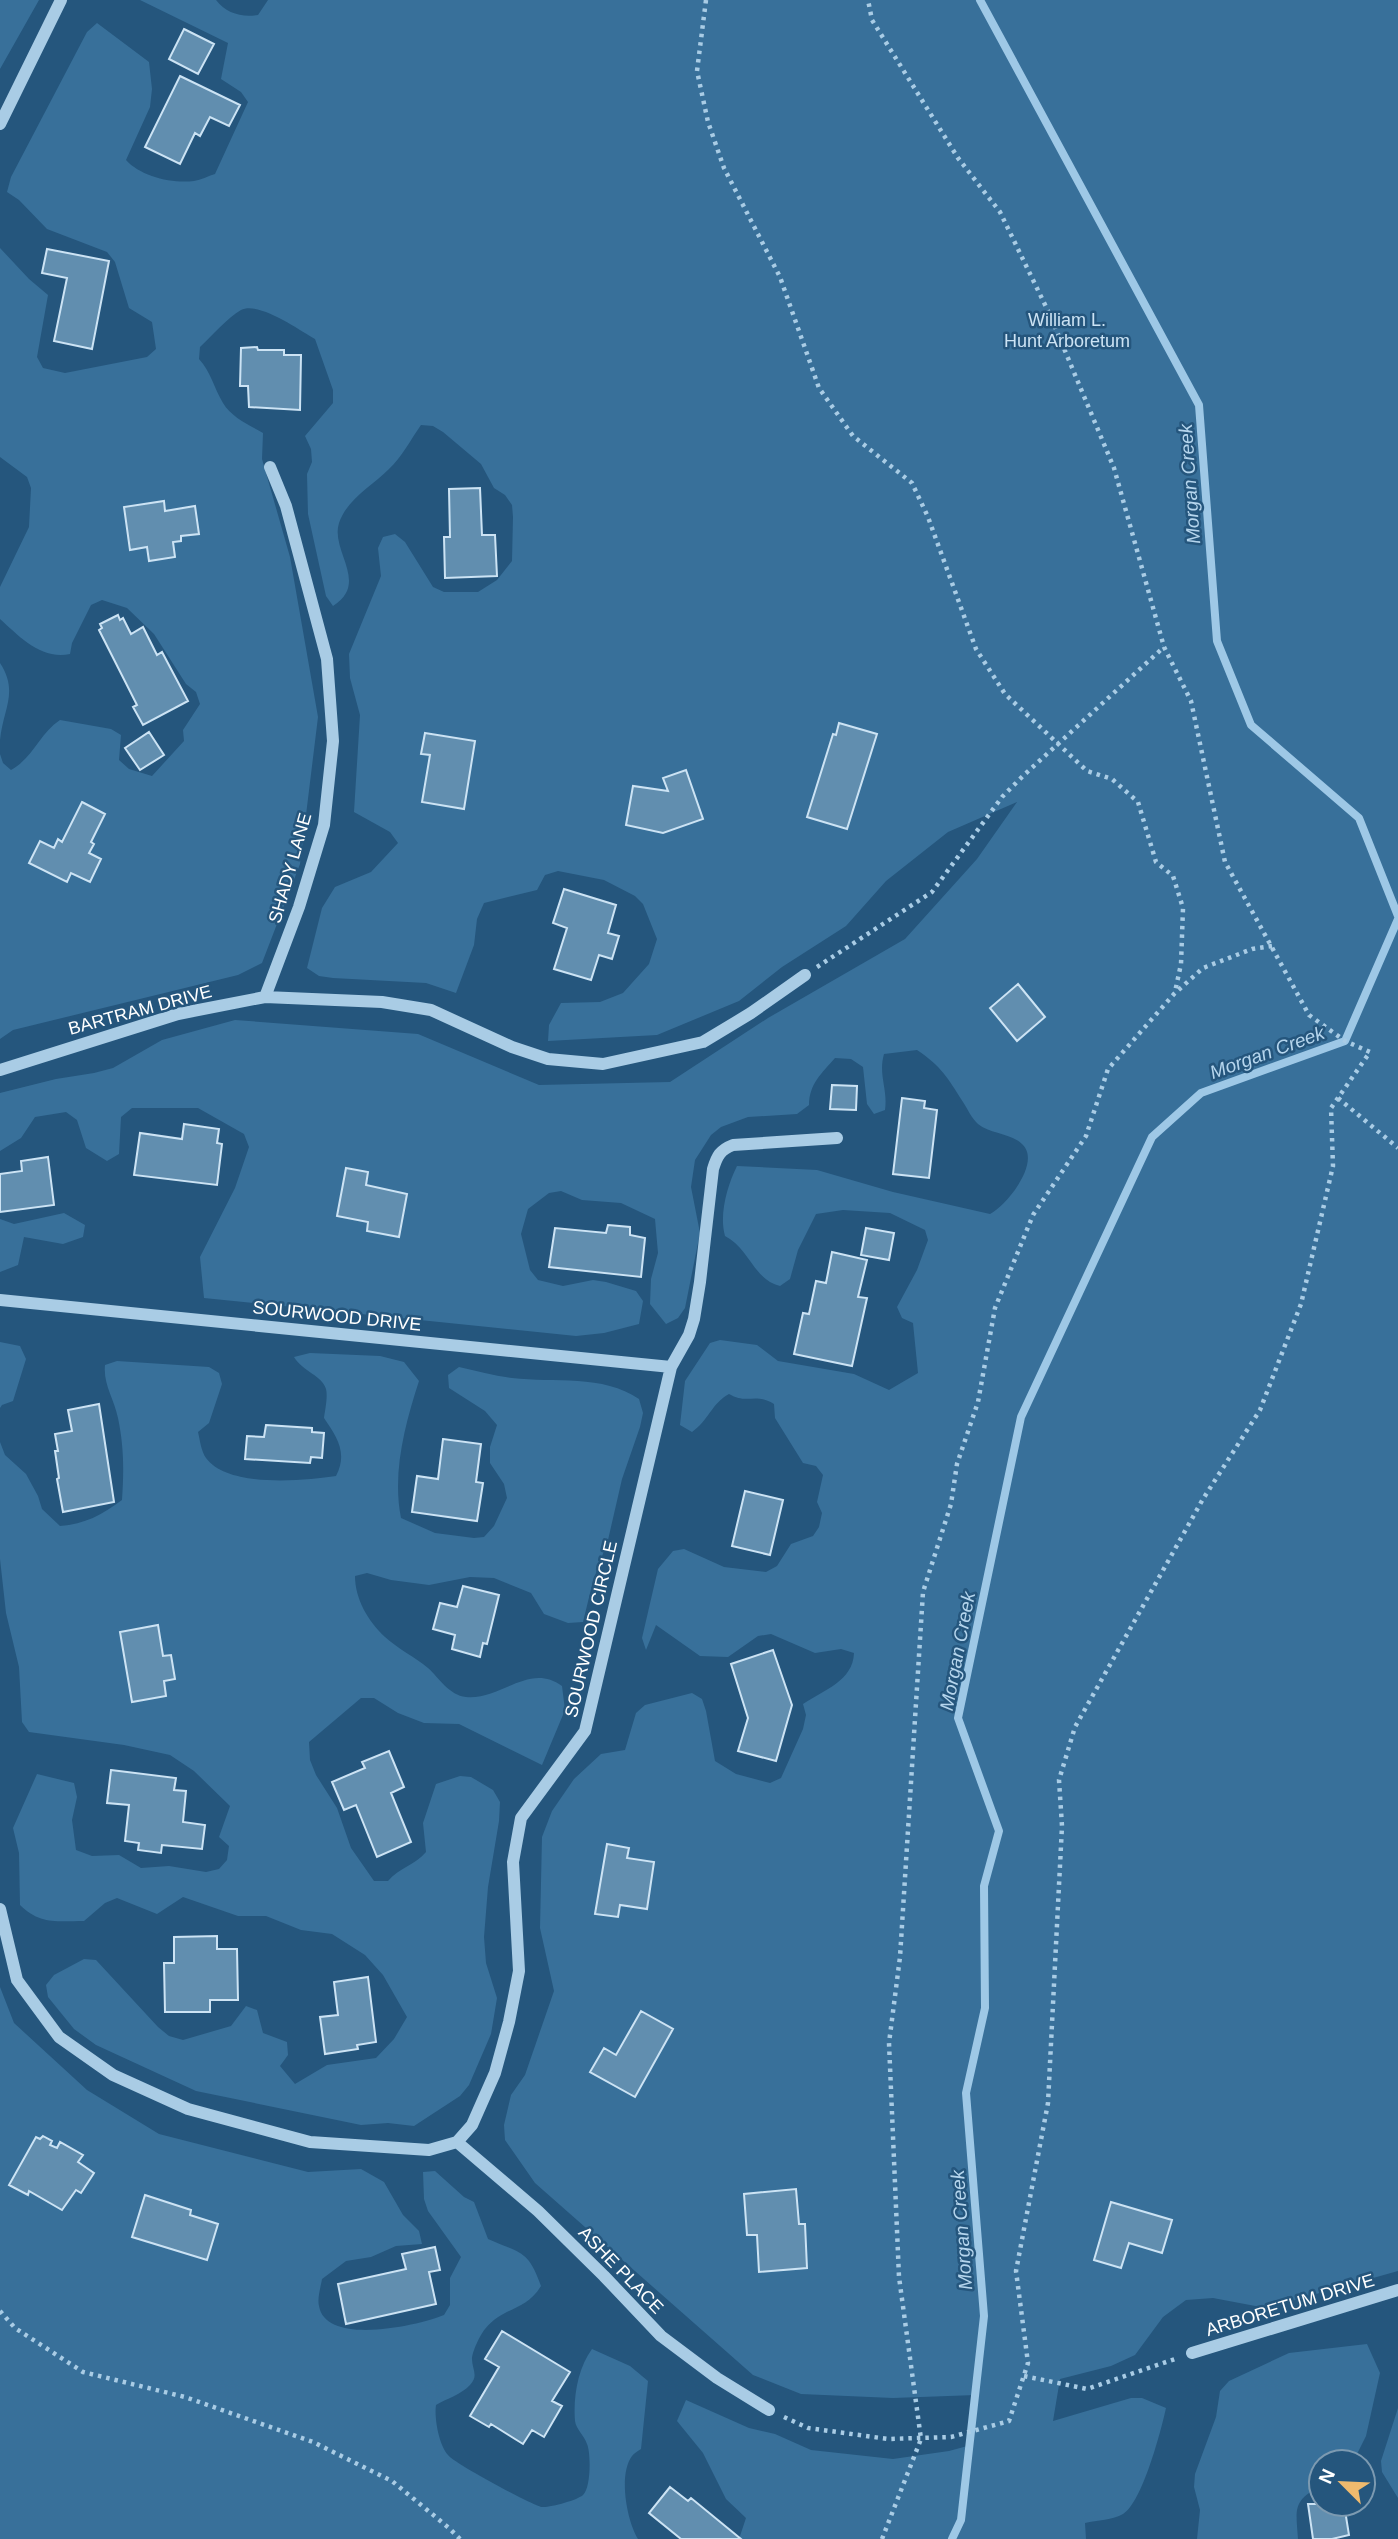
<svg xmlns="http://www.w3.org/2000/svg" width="1398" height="2539" font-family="Arial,sans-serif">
	<rect width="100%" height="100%" fill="#25567d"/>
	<path fill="#38709a" d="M0,0H39L0,69Z
		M140,0H216C226,13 242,18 258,15L268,0H1398V2271L1266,2308L1213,2298L1186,2300L1163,2317L1135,2355L1111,2366L1060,2379L1053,2421L1131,2398H1142L1166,2408C1161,2431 1142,2503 1123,2514C1113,2520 1097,2520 1085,2523L1086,2539H739L746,2518L726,2499L703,2453L677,2421L686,2400L749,2428L775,2434L811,2450L893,2459L949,2451L971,2445L976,2395L893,2398L801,2394L753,2375L535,2183L505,2140L504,2125L511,2095L525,2075L554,1991L540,1928L542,1837L552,1811L574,1779L601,1754L625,1750L636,1713L645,1705L692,1693L702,1699L706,1711L715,1761L736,1774L770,1783L781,1778L803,1729L806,1715L803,1704C824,1690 853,1681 854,1653L841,1649L815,1653L771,1634L758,1636L728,1657L700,1656L656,1625L646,1650L642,1638L658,1569L673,1551L684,1549L724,1567L766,1572L777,1566L791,1544L813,1536L819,1527L822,1513L817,1502L823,1475L816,1466L803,1463L775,1418L774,1404C754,1392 748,1405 729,1394C712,1403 708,1421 692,1432L680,1425L685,1381L710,1343L720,1340L757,1345L778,1361L854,1374L889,1390L918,1373L913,1323L902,1318L897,1307L917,1270L928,1240L925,1230L890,1213L843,1210L816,1214L798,1250L790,1279L780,1286C753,1279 750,1249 725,1236C719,1215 727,1186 737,1166L817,1170L893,1192L990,1214C1006,1206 1042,1162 1022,1144C1011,1133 990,1134 978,1124C972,1119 967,1108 963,1102C947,1077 942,1067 917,1050L884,1054C878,1075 888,1089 885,1110L874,1114L867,1104L863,1067L851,1059L835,1058C822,1073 809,1084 809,1105L797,1114L748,1117L721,1127L711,1135L695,1160L691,1187L700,1233L685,1308L678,1318L666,1324L650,1304L651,1279L658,1253L655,1219L621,1203L582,1200L561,1191L549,1193L528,1209L521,1234L530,1270L538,1280L563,1286L593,1280L606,1282L636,1291L643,1301L639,1324L604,1333L576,1336L204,1298L200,1257L235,1188L249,1147L244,1134L198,1108H132L121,1117L119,1154L107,1161L86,1148L77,1120L66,1112L35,1117L21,1138L0,1151V1093L56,1079L94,1073L113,1068L162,1040L235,1020L418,1034L539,1085L670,1082L768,1018L905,939L977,859L1017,802L948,832L886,881L846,926L782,967L739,1001L657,1035L548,1041L549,1025L561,1003L600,1002L623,993L649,964L657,939L643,904L635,896L604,880L558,871L545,875L537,890L484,903L477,919L474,945L456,993L426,983L333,978L319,976L307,968L322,908L335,887L371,872L398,843L390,832L354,812L360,715L350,678L349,654L381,576L378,548L383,537L395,534L405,542L433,587L444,592H478L497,580L512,561L513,517L512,505L505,495L494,488L481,464L443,432L433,426L421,425C411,439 402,457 389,469C372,486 347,499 339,523C330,551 370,583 333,606L326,596L308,514L307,474L312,462L311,449L305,436L333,403V390L315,339C299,330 259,301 241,310C228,317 212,336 200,347L199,359C211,372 214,388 223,403C231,417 249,425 263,433L262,459L290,557L318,717L300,864L262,963L238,975L13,1030L0,1039V754L3,763L11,770C33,758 40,733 60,720L111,729L121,735L119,760L129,769L152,776L184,741L183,730L200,704L196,692L186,684L154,634L127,608L102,600L91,605L72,643L70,654C41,660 20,637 0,619V587L29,527L31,488L27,477L0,457V248L29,279L48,295L37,357L43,368L65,373L147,357L156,349L152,322L129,308L115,262L107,252L47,229L19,200L7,192L11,177L87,32L97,23L149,62L152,89L150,107L126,160C140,176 172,184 194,181C201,180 208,176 215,174L248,102L241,92L221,79L228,43Z
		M0,663C19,692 3,709 0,740Z
		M64,1213L85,1225L83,1237L63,1244L24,1237L18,1265L0,1272V1219L14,1224Z
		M0,1342L20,1346L26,1359L13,1401L2,1405L0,1408Z
		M310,1353L380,1356L404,1362L419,1381C405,1424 392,1473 401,1518L435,1533L474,1538L484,1537L494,1526L507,1498L504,1484L490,1463V1447L497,1425L485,1411L449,1388L448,1375L459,1367C477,1371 495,1376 512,1378C554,1383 603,1374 639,1399L643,1413L640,1427L622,1479L608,1540L593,1581L583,1622L568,1623L544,1614L531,1593L494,1578L470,1577L429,1585L391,1580L367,1573L355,1576C355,1599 368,1621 385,1637C398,1649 415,1657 428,1668C440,1679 449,1695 466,1697C502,1700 529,1662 562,1686L565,1710L542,1765L459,1724L424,1723L398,1713L374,1698H361L309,1742L310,1760L316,1775L337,1808L351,1848L374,1881H388C399,1868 415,1865 426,1852L423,1823L436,1784L460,1776L471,1777L493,1790L500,1802L499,1821L488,1887L484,1937L486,1963L497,1998L491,2034L469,2085L460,2096L414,2126L388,2123L361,2125L196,2091L96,2045L74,2029L48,1997L46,1985L54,1975L84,1959L96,1960L158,2027L169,2036L183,2040L231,2026L246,2006L257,2010L263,2033L287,2042L288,2055L280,2066L295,2084L327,2065L376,2058L394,2039L407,2017L383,1975L365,1955L332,1934L301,1930L266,1916H238L183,1897L157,1914L117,1898L105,1903L84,1921C58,1921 40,1925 20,1905L19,1853L13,1828L37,1774L74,1783L77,1797L72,1820L76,1850L92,1856L119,1855L141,1868L169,1866L206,1872L219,1869L227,1860L229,1846L219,1837L230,1806L194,1771L170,1755L124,1745L29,1732L22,1722L19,1667L6,1613L0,1559V1442L5,1455L26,1474L38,1496L42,1509L60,1526C85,1524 102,1515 122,1500C124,1470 124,1447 118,1418C114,1399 103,1384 105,1365L117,1361L209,1367L219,1373L222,1384L209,1423L198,1432C200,1440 201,1451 206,1458C228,1488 303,1481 336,1476C348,1453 337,1437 324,1418C325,1410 328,1397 326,1389C322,1375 303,1372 294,1357Z
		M0,1987L14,2023L87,2090L159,2134L308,2172L361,2169L384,2182L403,2215L419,2231L422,2244L396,2246L371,2257L346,2261L322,2279C321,2286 317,2298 319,2306C326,2347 420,2325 444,2315L450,2305V2278L461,2257L428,2211L424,2199L423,2172L435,2171L464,2197L474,2202L488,2239C522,2254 528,2250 541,2286C525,2312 504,2306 485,2329C480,2335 472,2352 472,2359C472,2369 479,2376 470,2385C462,2394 446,2399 436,2405C434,2418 439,2445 448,2455C455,2464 532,2505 542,2507C549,2508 578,2500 583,2495C591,2488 591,2453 587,2444C584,2435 576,2429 575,2421C573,2397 578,2368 592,2349L630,2366L648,2381L641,2449C638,2451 634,2453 632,2456C618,2475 627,2521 638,2539H0Z
		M1367,2344L1380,2373L1366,2436L1353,2462H1321V2486C1292,2501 1296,2509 1298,2539H1197L1200,2510L1194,2487L1195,2474L1216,2417L1220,2391L1229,2381L1289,2353Z
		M1398,2408V2498L1382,2472L1381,2461Z"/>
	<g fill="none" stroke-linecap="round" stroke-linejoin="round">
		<path stroke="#9ec8e6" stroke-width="8" d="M980,0L1199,405L1217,641L1251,725L1359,818L1398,916
			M952,2539L961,2520L984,2316L966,2093L985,2008L984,1886L999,1831L958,1718L1021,1417L1152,1137L1201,1093L1345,1041L1398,919"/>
	</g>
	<path fill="#618eaf" stroke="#cce3f4" stroke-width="2" d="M184,29L214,44L198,74L169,59Z
		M180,76L240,105L229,126L210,117L200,136L195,133L180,164L145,147Z
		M47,249L109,261L92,349L54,341L67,278L42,273Z
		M257,347L258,350H284V355H301L300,410L249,407L248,386H240L241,348Z
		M480,488L482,535H495L497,576L445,578L444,537H450L449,489Z
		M164,501L165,511L195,506L199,534L181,536V541L173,542L175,557L149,561L147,547L130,550L124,507Z
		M118,615L120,620L123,618L131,634L143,627L157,655L162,652L188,701L143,725L133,707L137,705L99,630L102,628L100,624Z
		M839,723L877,734L847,829L807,817L833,734L836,735Z
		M149,732L164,755L140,770L125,748Z
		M425,733L475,741L464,809L422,802L430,755L421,754Z
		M686,770L703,819L663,833L626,825L633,786L668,791L663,778Z
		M82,802L105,814L91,842L94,844L89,853L101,859L90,882L71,873L67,882L29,863L40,841L54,848L58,839L62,842Z
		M564,889L616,905L608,933L619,936L612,959L599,955L591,980L554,969L567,928L553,923Z
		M1018,984L1045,1017L1017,1041L990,1008Z
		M832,1085L857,1086L856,1110L830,1109Z
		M902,1098L925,1101L924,1108L937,1110L929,1178L893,1174Z
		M184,1124L219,1129L217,1143L222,1144L217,1185L134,1175L140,1133L182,1139Z
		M48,1157L54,1205L0,1212V1174L22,1171L21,1161Z
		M346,1168L368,1172L366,1185L407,1194L399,1237L367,1231L368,1222L337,1216Z
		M608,1225L630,1227V1235L645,1238L641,1277L549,1267L555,1228L606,1233Z
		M866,1228L894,1233L889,1260L861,1255Z
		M832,1252L867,1260L858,1297L867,1298L852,1366L794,1354L803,1313L809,1314L816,1281L826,1283Z
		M99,1404L114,1502L63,1512L57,1479L59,1478L55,1451H58L55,1434L72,1431L68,1410Z
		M266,1425L312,1428V1432L324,1433L322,1458L311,1457L310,1463L245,1459L247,1436L264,1437Z
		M443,1439L481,1444L476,1482L483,1483L477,1521L412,1512L417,1476L438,1479Z
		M745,1491L783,1500L770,1555L732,1546Z
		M463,1586L499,1595L487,1644L483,1643L480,1657L452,1649L455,1635L433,1629L440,1603L457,1607Z
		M158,1625L163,1656L171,1655L175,1679L164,1681L166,1696L132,1702L120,1632Z
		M773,1650L792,1705L776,1761L738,1751L748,1718L731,1664Z
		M389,1751L404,1787L391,1793L411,1842L377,1857L356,1805L344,1810L332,1782L365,1768L362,1762Z
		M111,1770L176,1778L174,1790L186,1791L183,1822L205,1825L202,1849L162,1845L161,1853L138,1850L139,1843L125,1841L129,1805L107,1803Z
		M607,1844L629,1848L627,1858L654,1862L647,1909L620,1905L618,1917L595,1914Z
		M217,1936V1949H237L238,2000H210V2012H165L164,1963H174V1937Z
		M368,1977L376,2042L357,2045L358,2049L325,2054L320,2017L338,2015L334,1982Z
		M641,2011L673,2029L635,2097L590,2072L604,2048L616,2055Z
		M43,2136L52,2141L50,2145L57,2148L60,2142L83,2155L78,2162L94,2173L81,2193L76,2190L62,2210L29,2191L28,2195L9,2185L36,2137L40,2139Z
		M796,2189L799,2224H805L807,2268L759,2272L757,2235H747L744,2194Z
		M145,2195L191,2210L190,2215L218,2224L207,2260L132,2237Z
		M1111,2202L1172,2220L1162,2253L1129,2243L1121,2268L1094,2260Z
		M435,2247L440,2270L429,2272L436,2304L346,2324L338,2284L406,2269L402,2254Z
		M502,2331L570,2372L552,2401L562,2406L544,2437L532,2430L523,2444L491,2424L489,2427L470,2416L499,2367L485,2359Z
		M670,2487L688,2501L691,2498L741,2539H681L649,2513Z
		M1308,2504H1344L1349,2535L1332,2539H1313Z"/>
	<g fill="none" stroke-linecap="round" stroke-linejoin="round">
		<path stroke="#a9cce5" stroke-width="4.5" stroke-dasharray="3.5 5" stroke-linecap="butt" d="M706,0L697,71L708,122L724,168L780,277L819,388L853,436L912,483L928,517L976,649L1005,694L1087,771L1112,779L1138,802L1156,862L1173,876L1183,908L1181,964L1175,992
			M817,967L932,892L1002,797L1024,775L1164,647
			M1338,1098L1398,1148
			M0,2311L15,2328L83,2372L185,2397L313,2442L392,2481L449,2528L460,2539
			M1024,2376L1087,2389L1175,2359
			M784,2417L808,2428L888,2439L951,2437L1009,2421L1028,2363L1016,2271L1048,2103L1062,1826L1059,1780L1075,1727L1203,1499L1260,1410L1301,1304L1333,1166L1331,1108L1370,1052L1345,1041L1309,1015L1225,862L1191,701L1164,647L1114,468L1050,315L1000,212L958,158L872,20L868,0
			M882,2539L921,2439L899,2277L889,2043L900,1957L923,1592L951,1504L957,1464L978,1402L995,1308L1033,1215L1086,1136L1108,1069L1174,994L1203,968L1252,949L1272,946"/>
		<path stroke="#a9cce5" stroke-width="12" d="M0,124L61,0
			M265,997L299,907L324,825L333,741L327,659L286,506L270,467
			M0,1070L178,1014L265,997L382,1002L431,1010L512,1047L548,1059L603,1064L703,1042L751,1013L805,975
			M0,1300L671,1367
			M0,1909L17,1980L59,2037L113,2075L188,2109L310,2142L429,2150L457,2142L472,2125L495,2073L509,2022L519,1971L513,1862L521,1818L585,1731L671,1367L689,1335L694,1319L700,1282L713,1169C717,1156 720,1150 733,1145L837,1138
			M457,2142L538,2211L604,2276L661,2336L717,2378L769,2410
			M1192,2353L1398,2290"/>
	</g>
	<g text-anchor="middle" stroke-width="5" stroke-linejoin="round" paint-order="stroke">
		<g font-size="18" fill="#cce3f4" stroke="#25567d">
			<text x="1067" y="326">William L.<tspan x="1067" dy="21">Hunt Arboretum</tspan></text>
		</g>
		<g font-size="18" fill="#fff" stroke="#25567d">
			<text transform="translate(290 868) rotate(-74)" y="6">SHADY LANE</text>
			<text transform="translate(140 1010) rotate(-15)" y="6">BARTRAM DRIVE</text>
			<text transform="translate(337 1316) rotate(6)" y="6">SOURWOOD DRIVE</text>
			<text transform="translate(591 1629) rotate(-77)" y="6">SOURWOOD CIRCLE</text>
			<text transform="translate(621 2270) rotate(46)" y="6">ASHE PLACE</text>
			<text transform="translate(1290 2305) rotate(-17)" y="6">ARBORETUM DRIVE</text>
		</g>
		<g font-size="19" font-style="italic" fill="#b5d5ed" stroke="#25567d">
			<text transform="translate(1189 484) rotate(-94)" y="7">Morgan Creek</text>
			<text transform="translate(1267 1052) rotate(-20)" y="7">Morgan Creek</text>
			<text transform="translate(957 1651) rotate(-79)" y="7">Morgan Creek</text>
			<text transform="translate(961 2230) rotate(-94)" y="7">Morgan Creek</text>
		</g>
	</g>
	<g transform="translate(1342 2483) rotate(294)"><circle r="33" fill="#25567d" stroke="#7c9ab1" stroke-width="2"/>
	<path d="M0-5L12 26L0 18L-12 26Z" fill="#efba6e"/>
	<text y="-10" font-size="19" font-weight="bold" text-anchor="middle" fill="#ffffff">N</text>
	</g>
</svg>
